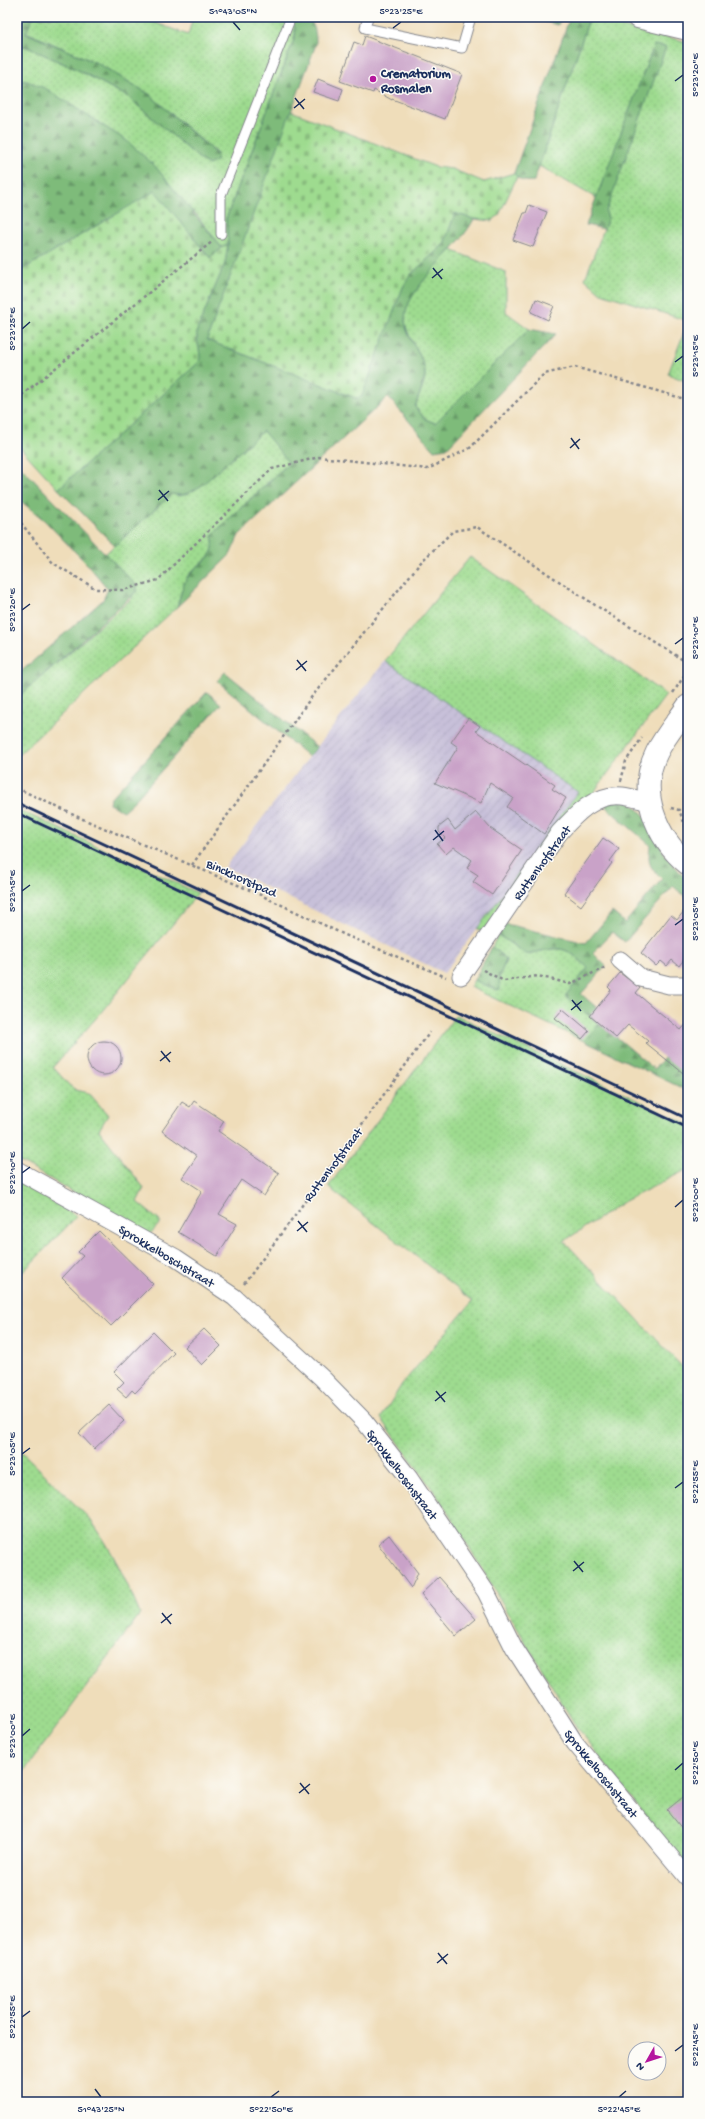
<svg xmlns="http://www.w3.org/2000/svg" width="705" height="2119" font-family="'Gochi Hand',sans-serif">
	<defs>
		<pattern id="industrial-furrows" width="10" height="10" patternUnits="userSpaceOnUse"><rect width="10" height="10" fill="#c7c0d9"/><path d="M-1 1l2-2M0 10L10 0M9 11l2-2" fill="none" stroke="#aaa5bd"/></pattern>
		<pattern id="green-dots" width="8" height="8" patternUnits="userSpaceOnUse"><rect width="8" height="8" fill="#9edb8f"/><path d="M2 2h.1M6 6h.1" fill="none" stroke="#88bc7e" stroke-width="1.8" stroke-linecap="round"/></pattern>
		<pattern id="forest-firs" width="22" height="20" patternUnits="userSpaceOnUse"><rect width="22" height="20" fill="#7ebb7a"/><path d="M5 1l3.5 6h-7zM16 11l3.5 6h-7z" fill="#669867"/></pattern>
		<pattern id="cemetery-stones" width="16" height="16" patternUnits="userSpaceOnUse"><rect width="16" height="16" fill="#9edb8f"/><path d="M2 7V4a2 2 0 0 1 4 0v3zM10 15v-3a2 2 0 0 1 4 0v3z" fill="#88bc7e"/></pattern>
	</defs>
	<rect width="100%" height="100%" fill="#fdfcf7"/>
	<filter id="ink" filterUnits="userSpaceOnUse"><feTurbulence type="fractalNoise" baseFrequency=".025" numOctaves="2"/><feDisplacementMap in="SourceGraphic" scale="8" xChannelSelector="R" yChannelSelector="G"/><feConvolveMatrix kernelMatrix="1 2 1 2 8 2 1 2 1" color-interpolation-filters="sRGB"/></filter>
	<filter id="wash" filterUnits="userSpaceOnUse"><feTurbulence type="fractalNoise" baseFrequency=".012" numOctaves="4" result="noise"/><feDisplacementMap in="SourceGraphic" scale="16" xChannelSelector="R" yChannelSelector="G"/><feGaussianBlur stdDeviation="0.9" result="paint"/><feColorMatrix in="noise" values="0 0 0 0 0 0 0 0 0 0 0 0 0 0 0 0 0 1.4 0 .05"/><feComposite in="paint" operator="in"/></filter>
	<g filter="url(#wash)">
		<rect width="100%" height="100%" fill="#efddba"/>
		<path fill="url(#industrial-furrows)" d="M385,661L578,792L444,973L225,867L309,757Z"/>
		<path fill="url(#green-dots)" stroke="#5c8576" d="M33,17H140L188,35L193,17H283C294,22 296,25 295,37L226,219L228,243L222,248L196,214L27,81H17V45L27,47L80,71L128,97L209,165L217,154L149,94L97,63L26,32Z
			M589,19L688,42V321L601,293L585,279L608,218L605,212L611,161L596,198L539,166Z
			M451,250L506,272V312L529,329L435,423L425,419L415,407C418,397 425,385 425,375C425,352 400,335 406,311C411,288 436,268 451,250Z
			M688,322V382L668,374Z
			M263,431L290,462L212,535C219,561 198,560 187,577C182,586 180,598 177,607L17,756V698L131,599L137,586L105,554L172,494L180,496L189,493Z
			M470,557L666,695L542,862L532,854L578,792L385,661Z
			M17,809L198,893L98,1016L53,1067L69,1085L76,1090L89,1093L108,1115L99,1130L144,1188L137,1202L161,1222L149,1235L17,1160Z
			M523,867L532,874L486,934L477,929Z
			M498,935L526,954C560,948 562,942 588,968L566,996L599,1024L584,1041L470,987L474,980L497,990L499,977L506,960L492,947Z
			M456,1015L688,1124V1169L625,1201L564,1241L688,1373V1871L574,1723L445,1507L381,1418L402,1384L473,1301L328,1187Z
			M17,1181L77,1216L17,1278Z
			M17,1447L89,1518C111,1547 126,1580 140,1614L17,1781Z"/>
		<path fill="url(#forest-firs)" stroke="#4c756c" d="M19,17H33L26,33L97,63L149,94L217,155L216,161L209,165L202,161L128,97L80,71L27,47L17,45V21Z
			M283,17C307,17 316,16 316,44L207,340L356,398L360,397L403,287L410,275L444,244L455,213L474,219C459,249 412,283 406,312C400,336 425,352 425,375C424,385 418,397 415,407L425,419L435,423L529,329L556,334L447,448L434,450L388,397L239,535L230,555L177,607C180,598 182,586 187,578C197,561 219,561 212,535L289,463L263,431L201,486C191,492 184,497 172,494L115,546L58,489L199,362C202,351 195,342 197,330L225,263L228,243L226,219L295,37C296,25 294,22 283,17Z
			M527,17H561L558,25Z
			M570,17L589,19L534,181C525,182 519,181 514,173Z
			M654,45L666,47L606,212L608,218L604,229L586,225Z
			M17,81H27L45,88L127,141L155,166L222,248L210,258L200,245L111,217L17,273Z
			M17,463L137,586V591L17,698V675L103,600L108,589L88,565L44,520L17,498Z
			M225,672L317,747L309,757L217,681Z
			M207,692L221,704L136,799L123,811L109,804L110,799Z
			M629,800L647,818L664,853L688,882V899L673,886L625,942L612,932L593,953L606,966L581,994L618,1026L612,1033L654,1069L667,1055L688,1073V1091L584,1041L599,1024L565,996L588,968C562,942 560,948 526,954L498,935L506,924L586,943L612,912L625,923L662,879C648,865 648,864 650,845L606,807V802Z
			M492,947L505,958L506,960L499,977L500,989L497,990L474,980Z"/>
		<path fill="url(#cemetery-stones)" stroke="#5c8576" d="M291,111L436,167L452,169L484,182L514,173L517,177L499,215L492,221L474,219L455,213L444,244L410,275L403,287L363,393L361,397L356,398L207,340Z
			M155,191L210,258L228,243L225,263L197,330C195,342 202,351 199,362L58,489L17,444V273Z"/>
		<g id="blocks">
			<path fill="#c9a2c8" d="M365,36L462,74L445,119L392,99V100L374,90L373,93L340,81L354,42L362,45Z
				M318,79L343,89L339,101L313,92Z
				M529,205L547,212L533,247L513,240L524,213H526Z
				M536,299L554,306L548,320L531,312Z
				M468,718L480,726L476,731L555,785L552,789L566,798L544,834L507,807L513,798L490,783L481,803L435,783L458,747L451,742Z
				M476,812L490,828L522,850L492,895L473,882L478,875L467,868L472,860L454,847L446,854L437,844L445,838L439,832V827L448,820L455,830Z
				M603,838L619,849L610,861L612,863L581,906L564,893Z
				M688,906V954L679,966L672,960L667,966L661,961L656,966L641,953L671,915L677,920Z
				M620,973L640,988L636,993L681,1030L688,1022V1077L646,1043L648,1041L628,1025L616,1038L590,1016L611,990L608,987Z
				M563,1009L589,1031L582,1039L555,1018Z
				M87 1058a17 17 0 1 1 34 0a17 17 0 1 1-34 0Z
				M194,1101L224,1121L218,1131L279,1173L264,1196L241,1180L219,1214L237,1224L217,1256L178,1232L202,1191L182,1178L197,1156L162,1131L182,1102L190,1107Z
				M99,1231L153,1284L111,1326L62,1278L83,1256L78,1252Z
				M204,1329L221,1346L202,1365L185,1347Z
				M153,1332L174,1353L135,1393L132,1390L126,1397L117,1389L124,1382L114,1372Z
				M109,1405L124,1421L94,1449L79,1433Z
				M389,1535L418,1573L411,1588L378,1544Z
				M439,1577L476,1619L456,1636L421,1594Z
				M688,1793V1836L667,1810Z"/>
		</g>
	</g>
	<g filter="url(#ink)">
		<use href="#blocks" fill-opacity="0" stroke="#85868c" stroke-width="1"/>
		<g fill="none" stroke-linecap="round" stroke-linejoin="round">
			<g stroke="#85868c" stroke-width="11">
				<path id="service" d="M368,17L365,28L462,48L471,17
					M221,234V195L291,17"/>
			</g>
			<g stroke="#85868c" stroke-width="19">
				<path id="minor" d="M620,960L641,978L669,985H688
					M461,976L559,833C575,815 595,793 622,796C631,797 641,800 650,802
					M17,1170L176,1258L234,1297L322,1378L364,1421L409,1478L486,1592L514,1648L575,1743L688,1878"/>
			</g>
			<g stroke="#85868c" stroke-width="24">
				<path id="tertiary" d="M638,17L688,29
					M688,706C678,721 665,736 657,752C637,791 656,838 688,864"/>
			</g>
			<path stroke="#85868c" stroke-width="2.5" stroke-dasharray="3 3" stroke-linecap="butt" d="M17,399L213,241
				M17,486L19,489L17,494
				M17,518L53,563L96,589L123,590L158,580L272,469L319,457L428,469L470,448L544,374L575,367L688,400
				M673,693L688,670
				M621,781L626,761L642,738
				M17,788L78,817L252,891L345,935L446,977
				M671,808L679,810L688,832
				M192,865L310,699L421,562L453,531L477,527L595,605L688,663
				M483,970L504,981L538,976L570,984L606,967
				M244,1284L430,1032"/>
			<use href="#service" stroke="#fff" stroke-width="9"/>
			<use href="#minor" stroke="#fff" stroke-width="17"/>
			<use href="#tertiary" stroke="#fff" stroke-width="22"/>
			<path stroke="#1b2f5e" stroke-width="3" d="M17,803L688,1119
				M17,813L688,1128"/>
		</g>
	</g>
	<path fill="none" stroke="#1b2f5e" stroke-width="1.5" d="M233,22L240,30M393,28L401,22M675,81L683,75M295,98L304,109M294,108L305,99M433,268L442,279M432,278L443,269M22,329L30,322M675,362L683,356M571,438L579,449M570,448L580,439M159,490L168,501M158,500L169,491M22,610L30,604M675,644L683,638M297,660L306,671M296,670L307,661M435,830L443,841M433,840L444,831M22,891L30,885M675,925L683,919M572,1000L581,1011M571,1010L582,1001M161,1051L170,1062M160,1061L171,1052M22,1173L30,1167M675,1207L683,1200M298,1221L307,1232M297,1231L308,1222M436,1391L445,1402M435,1401L446,1392M22,1454L30,1448M675,1488L683,1482M574,1561L583,1572M573,1571L584,1562M162,1613L171,1624M161,1623L172,1614M22,1736L30,1729M675,1770L683,1763M300,1783L309,1794M299,1793L310,1784M438,1953L447,1964M437,1963L448,1954M22,2017L30,2011M675,2051L683,2045M95,2089L101,2097M271,2097L279,2091M619,2097L626,2091"/>
	<circle fill="#b5179e" stroke="#fdfcf7" stroke-width="1.5" cx="373" cy="79" r="4"/>
	<g text-anchor="middle" stroke-width="3" stroke-linejoin="round" paint-order="stroke">
		<g font-size="13" font-weight="bold" fill="#1b2f5e" stroke="#fdfcf7" text-anchor="start">
			<text x="381" y="77">Crematorium<tspan x="381" dy="15">Rosmalen</tspan></text>
		</g>
		<g font-size="13" fill="#1b2f5e" stroke="#fdfcf7">
			<text transform="translate(541 862) rotate(-54)" y="5">Ruttenhofstraat</text>
			<text transform="translate(242 877) rotate(24)" y="5">Binckhorstpad</text>
			<text transform="translate(332 1164) rotate(-53)" y="5">Ruttenhofstraat</text>
			<text transform="translate(167 1255) rotate(31)" y="5">Sprokkelboschstraat</text>
			<text transform="translate(403 1474) rotate(53)" y="5">Sprokkelboschstraat</text>
			<text transform="translate(602 1773) rotate(51)" y="5">Sprokkelboschstraat</text>
		</g>
	</g>
	<rect width="705" height="2119" fill="none" stroke="#fdfcf7" stroke-width="44"/>
	<g transform="translate(647 2061) rotate(231)"><circle r="19" fill="#fdfcf7" stroke="#a3aaba"/>
	<path d="M0-3L7 15L0 10L-7 15Z" fill="#b5179e"/>
	<text y="-6" font-size="11" font-weight="bold" text-anchor="middle" fill="#1b2f5e">N</text>
	</g>
	<rect x="22" y="22" width="661" height="2075" fill="none" stroke="#1b2f5e" stroke-width="1.5"/>
	<g font-size="10" text-anchor="middle" fill="#1b2f5e">
		<text x="233" y="14">51°43'05"N</text>
		<text x="401" y="14">5°23'25"E</text>
		<text transform="translate(694 75) rotate(-90)" y="4">5°23'20"E</text>
		<text transform="translate(11 329) rotate(-90)" y="4">5°23'25"E</text>
		<text transform="translate(694 356) rotate(-90)" y="4">5°23'15"E</text>
		<text transform="translate(11 610) rotate(-90)" y="4">5°23'20"E</text>
		<text transform="translate(694 638) rotate(-90)" y="4">5°23'10"E</text>
		<text transform="translate(11 891) rotate(-90)" y="4">5°23'15"E</text>
		<text transform="translate(694 919) rotate(-90)" y="4">5°23'05"E</text>
		<text transform="translate(11 1173) rotate(-90)" y="4">5°23'10"E</text>
		<text transform="translate(694 1200) rotate(-90)" y="4">5°23'00"E</text>
		<text transform="translate(11 1454) rotate(-90)" y="4">5°23'05"E</text>
		<text transform="translate(694 1482) rotate(-90)" y="4">5°22'55"E</text>
		<text transform="translate(11 1736) rotate(-90)" y="4">5°23'00"E</text>
		<text transform="translate(694 1763) rotate(-90)" y="4">5°22'50"E</text>
		<text transform="translate(11 2017) rotate(-90)" y="4">5°22'55"E</text>
		<text transform="translate(694 2045) rotate(-90)" y="4">5°22'45"E</text>
		<text x="101" y="2112">51°43'25"N</text>
		<text x="271" y="2112">5°22'50"E</text>
		<text x="619" y="2112">5°22'45"E</text>
	</g>
</svg>
